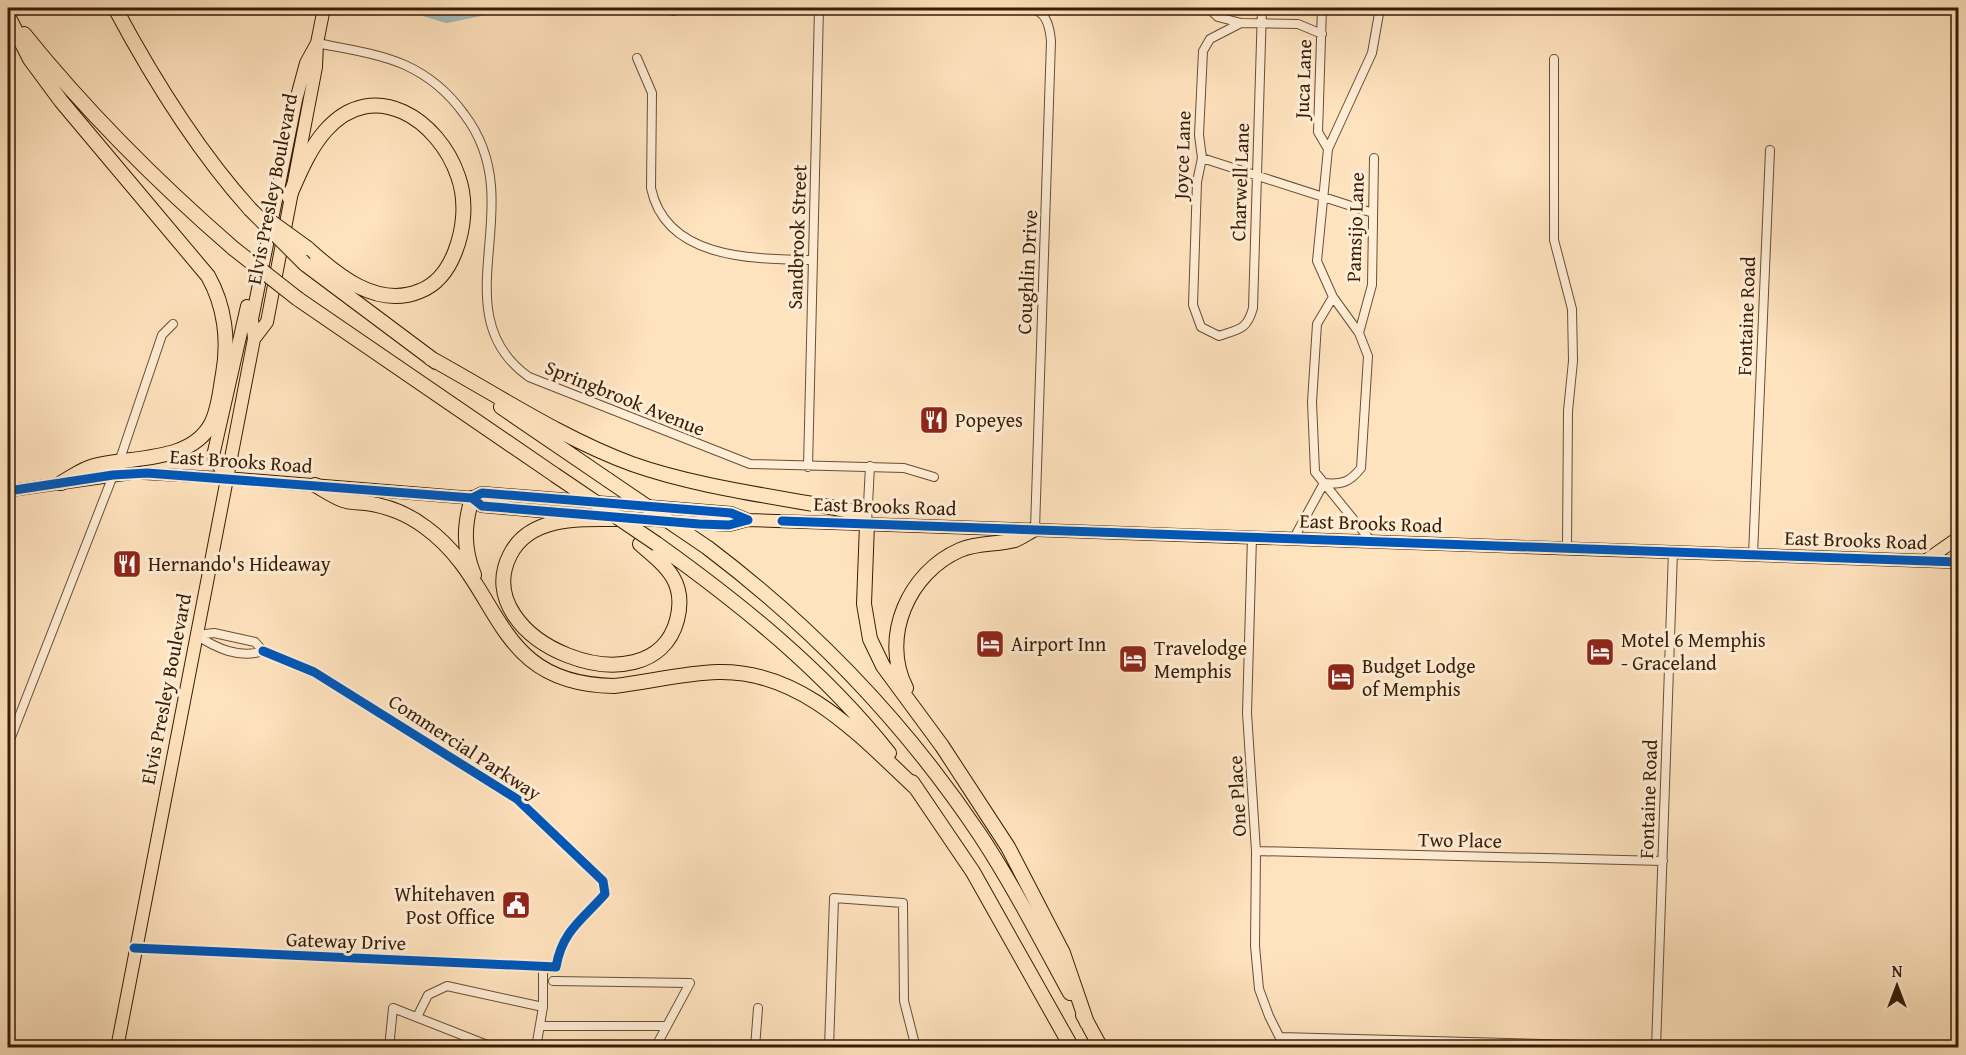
<svg xmlns="http://www.w3.org/2000/svg" width="1966" height="1055" font-family="'Gentium Book Plus',serif">
	<rect width="100%" height="100%" fill="#ffe3be"/>
	<filter id="stains"><feTurbulence type="fractalNoise" baseFrequency=".00333" numOctaves="4"/><feColorMatrix values="0 0 0 0 .2 0 0 0 0 .09 0 0 0 0 .02 0 0 0 .5 -.17"/></filter>
	<radialGradient id="worn" r=".72"><stop offset=".6" stop-color="#630" stop-opacity="0"/><stop offset="1" stop-color="#630" stop-opacity=".3"/></radialGradient>
	<g fill="none" stroke-linecap="round" stroke-linejoin="round">
		<path stroke="#a4bcbb" stroke-width="14" d="M421,8L447,16L486,8"/>
		<g stroke="#694e33" stroke-width="10">
			<path id="street" d="M1005,8C1035,8 1048,6 1051,41L1035,529
				M1208,8L1218,17L1241,23L1210,39L1203,51L1199,135L1202,158L1197,182L1193,305L1201,327L1219,336C1239,329 1247,330 1253,308L1262,8
				M1322,8L1318,132L1328,149
				M673,11L678,8
				M1241,23L1298,24L1322,34
				M317,43C346,49 378,53 405,65C429,76 449,93 464,114C480,135 489,160 491,186C497,254 461,329 529,377L750,464L904,468L934,477
				M637,58L652,93L651,188C666,260 754,259 813,260
				M1554,59V240L1572,309L1573,361L1568,411L1567,547
				M1202,158L1373,213
				M1333,297L1317,324L1312,402L1315,472L1371,541
				M1359,333L1372,285L1374,158
				M119,462L162,335L173,324
				M808,467L819,8
				M1324,483C1342,485 1350,482 1361,468L1368,356L1359,333L1333,297L1317,261L1328,149L1372,53L1380,8
				M867,524L870,466
				M1252,537L1247,713L1256,851L1255,946L1259,989L1269,1016L1285,1048
				M1294,538L1324,483
				M1753,555L1770,150
				M214,633L255,642L263,651C239,659 216,648 196,635Z
				M8,745L114,473
				M1256,851L1663,861
				M134,948L556,967C562,931 582,920 605,894L603,881L517,799L314,672L263,651
				M553,981L690,983L655,1048
				M417,1017L428,995L447,986L543,1007
				M540,1026H667
				M1280,1037L1656,1047
				M389,1048L393,1008L495,1048
				M536,1048L543,1007V967
				M755,1048L758,1008
				M829,1048L834,898L903,903L904,1001L916,1048
				M1656,1048L1673,551"/>
		</g>
		<g stroke="#371d05" stroke-width="13">
			<path id="secondary" d="M8,491L135,473L226,478"/>
		</g>
		<g stroke="#371d05" stroke-width="14">
			<path id="primary" d="M254,339L267,322L316,67L317,43L324,8
				M226,478L472,498L482,493L731,513L748,520
				M226,478L213,456L247,306
				M472,498L482,506L585,515
				M626,518L729,525L748,520L1958,562
				M1925,561L1958,538
				M117,1048L254,339L252,319L296,100L306,63L317,43"/>
		</g>
		<g stroke="#371d05" stroke-width="16">
			<path id="highway" d="M115,8C153,79 196,149 250,209
				M8,16L30,59L61,101L208,276C225,306 229,341 223,374C220,390 219,409 211,424C190,463 132,456 94,466C82,469 72,477 61,483
				M24,34C87,112 157,182 233,248
				M289,197C299,174 309,149 326,130C374,76 439,120 458,176C467,201 464,229 455,252C448,270 438,284 420,291C377,309 337,275 307,248
				M305,264L436,362
				M298,299L555,475
				M430,358C496,394 561,438 632,464C700,488 780,497 851,511L867,524L864,604L870,639L883,666L942,746L1008,847L1063,953L1087,1023
				M501,407L608,480
				M315,485C324,490 334,497 343,500C350,503 359,502 366,503C387,506 408,514 425,527C504,584 489,684 614,686C649,682 683,673 718,672C802,670 861,737 917,789
				M472,498C464,525 463,548 474,575
				M634,519C592,520 532,511 510,555C466,641 652,715 677,620C687,582 666,566 640,544
				M657,544C742,605 823,670 889,753
				M708,548C815,629 905,723 980,835C1013,885 1041,940 1070,993
				M906,688C880,637 909,572 960,550C978,542 997,545 1015,540C1022,537 1029,532 1035,529
				M912,782L973,872L1072,1048
				M1083,1015L1101,1048"/>
		</g>
		<use href="#street" stroke="#ffedd5" stroke-width="8"/>
		<use href="#secondary" stroke="#ffedd5" stroke-width="10"/>
		<use href="#primary" stroke="#ffe3be" stroke-width="12"/>
		<use href="#highway" stroke="#ffe3be" stroke-width="14"/>
		<g stroke="#371d05" stroke-width="16" stroke-linecap="butt">
			<path id="highway-bridge" d="M250,209L305,264
				M267,219L307,248
				M233,248L298,299
				M555,475L657,544
				M608,480L708,548"/>
		</g>
		<use href="#highway-bridge" stroke="#ffe3be" stroke-width="14"/>
		<g stroke="#ffedd5" stroke-width="13">
			<path id="cycleway" d="M8,491L113,475L147,473L472,498L482,493L731,513L748,520
				M472,498L482,506L699,524L729,525L748,520
				M782,521L1958,562
				M134,948L556,967C562,931 582,920 605,894L603,881L517,799L314,672L263,651"/>
		</g>
		<use href="#cycleway" stroke="#0057b8" stroke-width="9"/>
	</g>
	<defs>
		<g id="restaurant-square" transform="scale(1.5)"><rect x="-9" y="-9" width="18" height="18" rx="4" fill="#8f2418" stroke="#ffedd5"/><path d="M-5-6h1v4h1v-4h1v4h1v-4h1v5L-1.5 .5V6h-2V.5L-5-1ZM5-6V6H3V1.5H1.5Q1.5-4 5-6Z" fill="#fff"/></g>
		<g id="hotel-square" transform="scale(1.5)"><rect x="-9" y="-9" width="18" height="18" rx="4" fill="#8f2418" stroke="#ffedd5"/><path d="M-6-4.5h1.5V1H6V5H4.5V3h-9V5H-6ZM-4 0a1.8 1.8 0 1 1 3.6 0ZM.5 0V-2.5h3Q6-2.5 6 0Z" fill="#fff"/></g>
		<g id="civic-square" transform="scale(1.5)"><rect x="-9" y="-9" width="18" height="18" rx="4" fill="#8f2418" stroke="#ffedd5"/><path d="M-.6-6.5H3V-4.5H.6V-3L4-1V1h2V6H-6V1h2V-1L-.6-3ZM-1.2 2.5V6h2.4V2.5Z" fill="#fff"/></g>
	</defs>
	<g fill-rule="evenodd">
		<use href="#restaurant-square" x="934" y="420"/>
		<use href="#restaurant-square" x="127" y="564"/>
		<use href="#hotel-square" x="990" y="644"/>
		<use href="#hotel-square" x="1600" y="652"/>
		<use href="#hotel-square" x="1133" y="659"/>
		<use href="#hotel-square" x="1341" y="677"/>
		<use href="#civic-square" x="516" y="905"/>
	</g>
	<g text-anchor="middle" stroke-width="6" stroke-linejoin="round" paint-order="stroke">
		<g font-size="20" fill="#371d05" stroke="#ffedd5">
			<text transform="translate(1303 79) rotate(-88)" y="7">Juca Lane</text>
			<text transform="translate(1182 155) rotate(-88)" y="7">Joyce Lane</text>
			<text transform="translate(1240 182) rotate(-88)" y="7">Charwell Lane</text>
			<text transform="translate(272 189) rotate(-79)" y="7">Elvis Presley Boulevard</text>
			<text transform="translate(1355 227) rotate(-88)" y="7">Pamsijo Lane</text>
			<text transform="translate(797 237) rotate(-88)" y="7">Sandbrook Street</text>
			<text transform="translate(1027 272) rotate(-87)" y="7">Coughlin Drive</text>
			<text transform="translate(1746 316) rotate(-88)" y="7">Fontaine Road</text>
			<text transform="translate(625 398) rotate(22)" y="7">Springbrook Avenue</text>
			<text transform="translate(241 461) rotate(4)" y="7">East Brooks Road</text>
			<text transform="translate(885 506) rotate(2)" y="7">East Brooks Road</text>
			<text transform="translate(1371 523) rotate(2)" y="7">East Brooks Road</text>
			<text transform="translate(1856 540) rotate(2)" y="7">East Brooks Road</text>
			<text transform="translate(166 689) rotate(-79)" y="7">Elvis Presley Boulevard</text>
			<text transform="translate(465 747) rotate(33)" y="7">Commercial Parkway</text>
			<text transform="translate(1237 796) rotate(-93)" y="7">One Place</text>
			<text transform="translate(1648 799) rotate(-88)" y="7">Fontaine Road</text>
			<text transform="translate(1460 840) rotate(1)" y="7">Two Place</text>
			<text transform="translate(346 941) rotate(2)" y="7">Gateway Drive</text>
		</g>
		<g font-size="20" fill="#371d05" stroke="#ffedd5" text-anchor="start">
			<text x="955" y="427">Popeyes</text>
			<text x="148" y="571">Hernando's Hideaway</text>
			<text x="1621" y="647">Motel 6 Memphis<tspan x="1621" dy="23">- Graceland</tspan></text>
			<text x="1011" y="651">Airport Inn</text>
			<text x="1154" y="655">Travelodge<tspan x="1154" dy="23">Memphis</tspan></text>
			<text x="1362" y="673">Budget Lodge<tspan x="1362" dy="23">of Memphis</tspan></text>
			<text x="495" y="901" text-anchor="end">Whitehaven<tspan x="495" dy="23">Post Office</tspan></text>
		</g>
	</g>
	<rect width="1966" height="1055" fill="none" stroke="#ffe3be" stroke-width="30"/>
	<rect x="9" y="9" width="1948" height="1037" fill="none" stroke="#371d05" stroke-width="3"/>
	<rect x="15" y="15" width="1936" height="1025" fill="none" stroke="#371d05" stroke-width="1.5"/>
	<g transform="translate(1897 986)" stroke="#ffedd5" stroke-width="4.5" paint-order="stroke">
	<path d="M0-4.5L10 22L0 15L-10 22Z" fill="#371d05"/>
	<text y="-9" font-size="16" font-weight="bold" text-anchor="middle" fill="#371d05">N</text>
	</g>
	<rect width="100%" height="100%" filter="url(#stains)"/>
	<rect width="100%" height="100%" fill="url(#worn)"/>
</svg>
